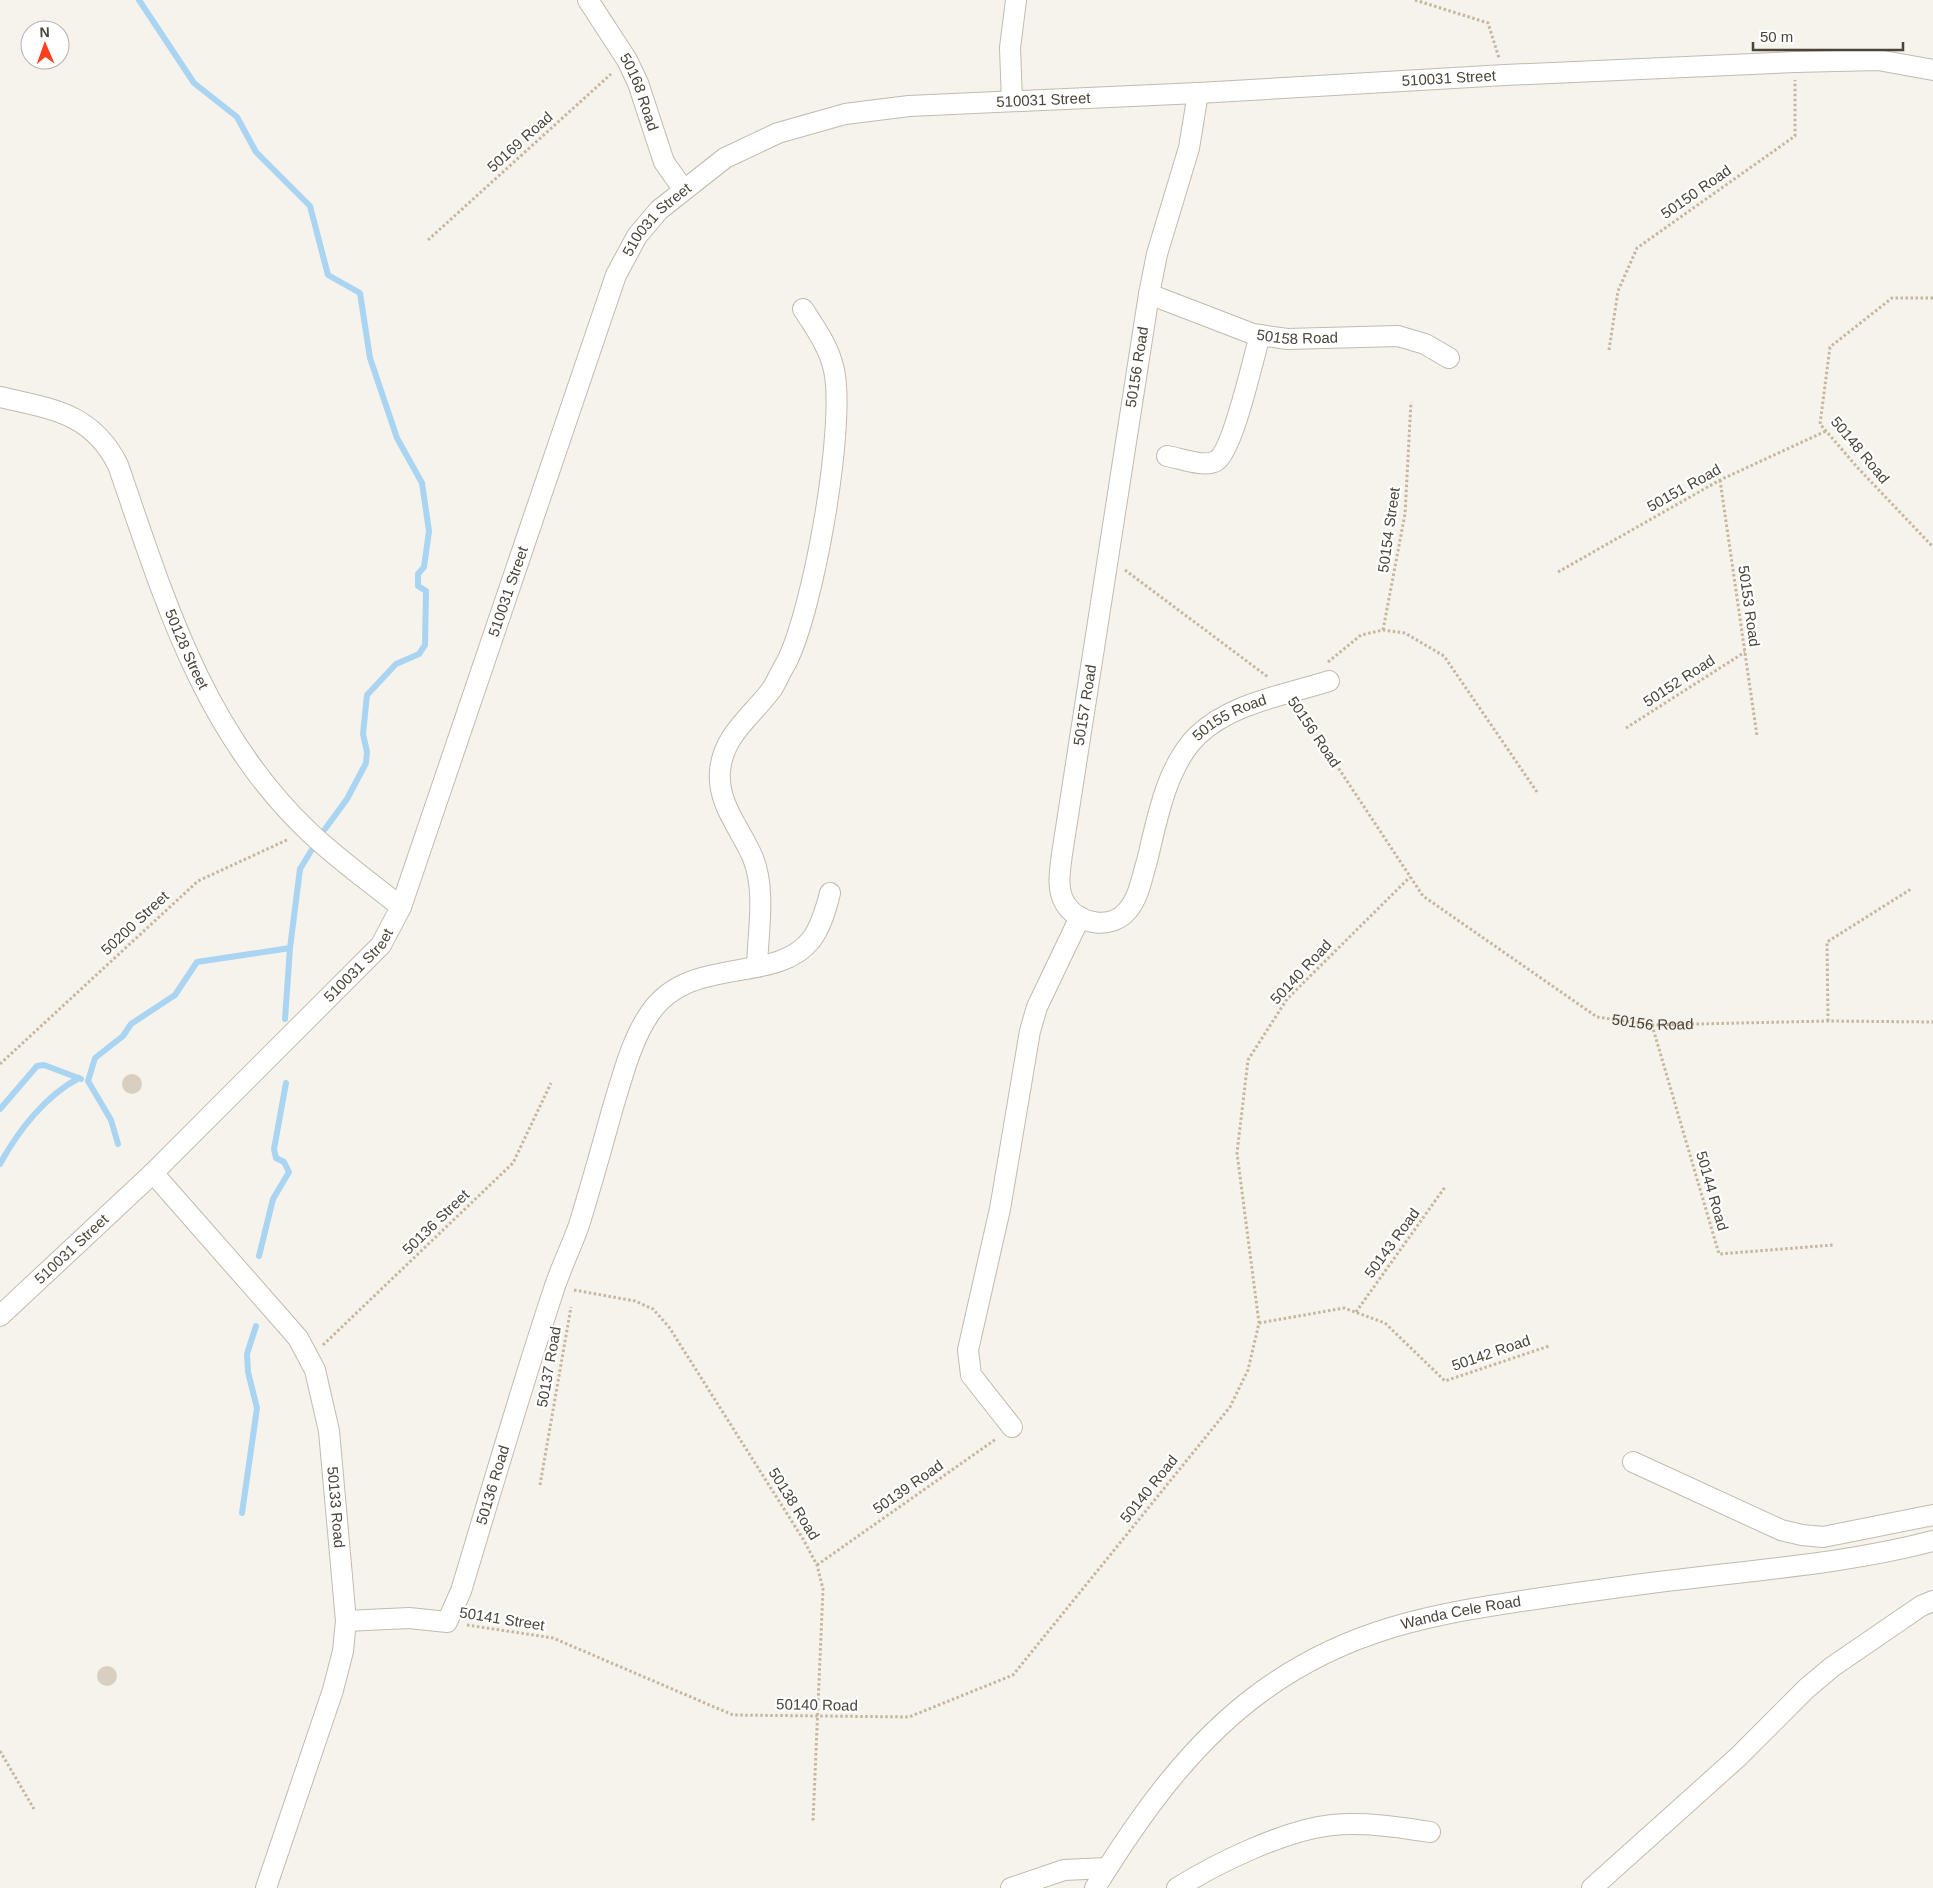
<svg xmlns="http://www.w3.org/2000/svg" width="1933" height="1888" font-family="Helvetica,sans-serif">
	<rect width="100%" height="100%" fill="#f6f3ec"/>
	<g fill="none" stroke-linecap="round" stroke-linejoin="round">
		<path stroke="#a9d4f2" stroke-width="6" d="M139,0L194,83L237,117L256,152L310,206L328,275L360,293L370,358L397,438L422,483L429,531L424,567L418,574V586L426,591L425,645L419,654L396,664L367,695L363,734L367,752L366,763L347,799L325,829
			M285,1019L290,948L300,869L311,851
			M0,1109L37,1066L44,1065L81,1079
			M118,1144L111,1120L88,1081L95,1058L123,1036L131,1024L175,995L197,962L290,948
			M0,1164C18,1131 45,1096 79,1078
			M259,1256L273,1199L289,1172L284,1162L276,1158L274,1149L286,1083
			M242,1513L257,1408L248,1372L247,1354L256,1326"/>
	</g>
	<path fill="#d8cfc1" d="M122 1084a10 10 0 1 1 20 0a10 10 0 1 1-20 0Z
		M97 1676a10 10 0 1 1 20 0a10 10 0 1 1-20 0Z"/>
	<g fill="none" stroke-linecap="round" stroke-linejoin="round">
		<g stroke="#c2bbae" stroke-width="22">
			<g id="minor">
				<path id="s2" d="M588,0L627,60L638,83L664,162L683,189"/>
				<path id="s3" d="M1198,93L1189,148L1157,254L1149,294L1062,854C1060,871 1056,890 1066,905C1080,925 1112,930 1128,910C1139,897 1142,877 1147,861C1157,820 1166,767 1197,736C1231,703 1285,695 1329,681"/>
				<path d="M1012,101L1010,48L1016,0"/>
				<path id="s4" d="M1149,294L1253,334L1287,339L1398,336L1425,344L1449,358"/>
				<path id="s5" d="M0,397C52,409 92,413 118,465C164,598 202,729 307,830C336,858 370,882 401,907"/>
				<path d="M1167,456C1180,458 1204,468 1216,461C1233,451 1253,359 1260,335"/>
				<path d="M757,967C758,932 766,890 753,858C741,829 717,804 720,771C723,735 752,716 772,689C777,681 781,671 786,663C813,612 846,426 834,370C829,347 816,329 803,309"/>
				<path id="s6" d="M153,1173L298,1338L315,1370L329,1431L346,1621L343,1651L333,1690L266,1888"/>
				<path id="s7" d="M0,1316L153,1173L381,945L401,907L616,275L637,236L659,210L725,158L778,133L845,114L909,106L1198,93L1505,75L1795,62L1878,60L1933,70"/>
				<path d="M1012,1427L971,1375L968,1350L1000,1209L1030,1031L1037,1007L1080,917"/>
				<path d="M1633,1462L1781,1530L1802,1535L1823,1537L1933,1515"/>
				<path id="s8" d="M346,1621L409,1618L447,1622L461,1591C491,1492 520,1391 553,1292C560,1269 571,1248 579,1225C591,1186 602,1147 613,1107C623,1075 631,1041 650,1013C690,954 776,985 811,940C821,927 826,909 830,893"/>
				<path d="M1011,1888L1064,1870L1107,1868"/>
				<path id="s9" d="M1095,1888C1140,1815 1191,1743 1261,1692C1347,1629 1432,1614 1535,1599C1590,1591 1645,1583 1701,1577C1779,1568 1857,1561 1933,1541"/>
				<path d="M1177,1888C1217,1863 1285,1830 1332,1825C1365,1822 1398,1827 1430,1832"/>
				<path d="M1592,1888L1738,1757L1807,1688L1832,1667L1921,1606L1933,1601"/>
			</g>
		</g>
		<g stroke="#c4b79f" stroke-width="3" stroke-dasharray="2.5 2.5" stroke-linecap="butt">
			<path d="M1415,0L1488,23L1499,58"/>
			<path d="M428,240L611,74"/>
			<path d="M1933,298H1892L1830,347L1820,424L1857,467L1933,547"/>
			<path d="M1609,350L1618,291L1637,248L1795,136V80"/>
			<path d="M1720,480L1757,736"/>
			<path d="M1125,570L1268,677"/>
			<path d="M1558,572L1720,480L1826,431"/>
			<path d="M1383,630L1405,514L1411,402"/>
			<path d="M1328,662L1361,635L1383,630L1405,633L1444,656L1537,792"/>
			<path id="s1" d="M1300,710L1423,896L1597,1017L1652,1025L1828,1021L1933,1022"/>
			<path d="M1626,728L1745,652"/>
			<path d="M1828,1021L1827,942L1911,889"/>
			<path d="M1652,1025L1719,1254L1833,1245"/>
			<path d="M0,1064L198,881L289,839"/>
			<path d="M574,1290L635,1301L653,1309L669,1327L803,1539L817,1565L823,1589L813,1821"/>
			<path d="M1356,1312L1445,1187"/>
			<path d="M1259,1323L1344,1308L1385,1323L1445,1381L1549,1346"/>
			<path d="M323,1345L513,1163L551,1083"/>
			<path d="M540,1485L571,1307"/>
			<path d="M817,1565L996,1439"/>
			<path d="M467,1625L553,1638L733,1715L909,1717L1013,1675L1230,1407L1248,1370L1259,1323L1237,1153L1248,1060L1287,999L1410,877"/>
			<path d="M0,1751L34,1809"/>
		</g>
		<use href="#minor" stroke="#fff" stroke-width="20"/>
	</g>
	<g text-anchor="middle" stroke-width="4.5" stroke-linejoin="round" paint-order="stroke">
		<g font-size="15" fill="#4b4439" stroke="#fff">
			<text dy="5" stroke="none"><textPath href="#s7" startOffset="2138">510031 Street</textPath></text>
			<text dy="5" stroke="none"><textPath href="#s2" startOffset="106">50168 Road</textPath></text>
			<text dy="5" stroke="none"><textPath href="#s7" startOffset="1732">510031 Street</textPath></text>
			<text transform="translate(520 142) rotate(-42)" y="5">50169 Road</text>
			<text transform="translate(1696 192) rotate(-35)" y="5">50150 Road</text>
			<text dy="5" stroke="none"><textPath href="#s7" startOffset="1312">510031 Street</textPath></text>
			<text dy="5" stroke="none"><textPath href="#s4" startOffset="156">50158 Road</textPath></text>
			<text transform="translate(1137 367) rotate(-81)" y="5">50156 Road</text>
			<text transform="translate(1860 450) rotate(50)" y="5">50148 Road</text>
			<text transform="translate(1684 488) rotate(-29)" y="5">50151 Road</text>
			<text transform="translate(1389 530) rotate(-82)" y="5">50154 Street</text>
			<text dy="5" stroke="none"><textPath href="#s7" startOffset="908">510031 Street</textPath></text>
			<text transform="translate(1749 606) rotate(82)" y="5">50153 Road</text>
			<text dy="5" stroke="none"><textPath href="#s5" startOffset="339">50128 Street</textPath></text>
			<text transform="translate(1679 681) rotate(-33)" y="5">50152 Road</text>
			<text transform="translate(1085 705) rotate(-81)" y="5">50157 Road</text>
			<text dy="5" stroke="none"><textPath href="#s3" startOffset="1125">50155 Road</textPath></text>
			<text transform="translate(1314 732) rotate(56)" y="5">50156 Road</text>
			<text transform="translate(135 923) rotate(-43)" y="5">50200 Street</text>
			<text dy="5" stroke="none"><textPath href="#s7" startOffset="502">510031 Street</textPath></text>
			<text transform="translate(1301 972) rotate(-47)" y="5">50140 Road</text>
			<text dy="5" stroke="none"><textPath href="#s1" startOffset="491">50156 Road</textPath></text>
			<text transform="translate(1712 1191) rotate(74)" y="5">50144 Road</text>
			<text transform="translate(436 1222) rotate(-44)" y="5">50136 Street</text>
			<text transform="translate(1392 1243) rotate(-54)" y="5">50143 Road</text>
			<text dy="5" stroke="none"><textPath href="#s7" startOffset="98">510031 Street</textPath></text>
			<text transform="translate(1491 1353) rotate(-19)" y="5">50142 Road</text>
			<text transform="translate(549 1367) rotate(-80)" y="5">50137 Road</text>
			<text dy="5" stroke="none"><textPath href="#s8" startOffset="246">50136 Road</textPath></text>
			<text transform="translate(908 1487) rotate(-35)" y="5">50139 Road</text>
			<text transform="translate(1149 1489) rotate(-51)" y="5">50140 Road</text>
			<text transform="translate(794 1504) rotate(58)" y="5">50138 Road</text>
			<text dy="5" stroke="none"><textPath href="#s6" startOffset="395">50133 Road</textPath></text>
			<text dy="5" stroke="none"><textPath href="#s9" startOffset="476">Wanda Cele Road</textPath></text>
			<text transform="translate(502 1619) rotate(9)" y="5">50141 Street</text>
			<text transform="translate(817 1705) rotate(1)" y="5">50140 Road</text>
		</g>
	</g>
	<g transform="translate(45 45) rotate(358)"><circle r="24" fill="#ffffff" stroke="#b7b4b0"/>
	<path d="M0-4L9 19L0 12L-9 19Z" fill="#fc3f1d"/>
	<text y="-8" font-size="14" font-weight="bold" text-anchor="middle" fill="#4b4439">N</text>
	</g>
	<path d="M1753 42v8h150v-8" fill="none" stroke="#4b4439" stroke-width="2.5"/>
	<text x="1760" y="42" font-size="15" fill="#4b4439" stroke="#ffffff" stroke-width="4" paint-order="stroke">50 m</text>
</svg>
